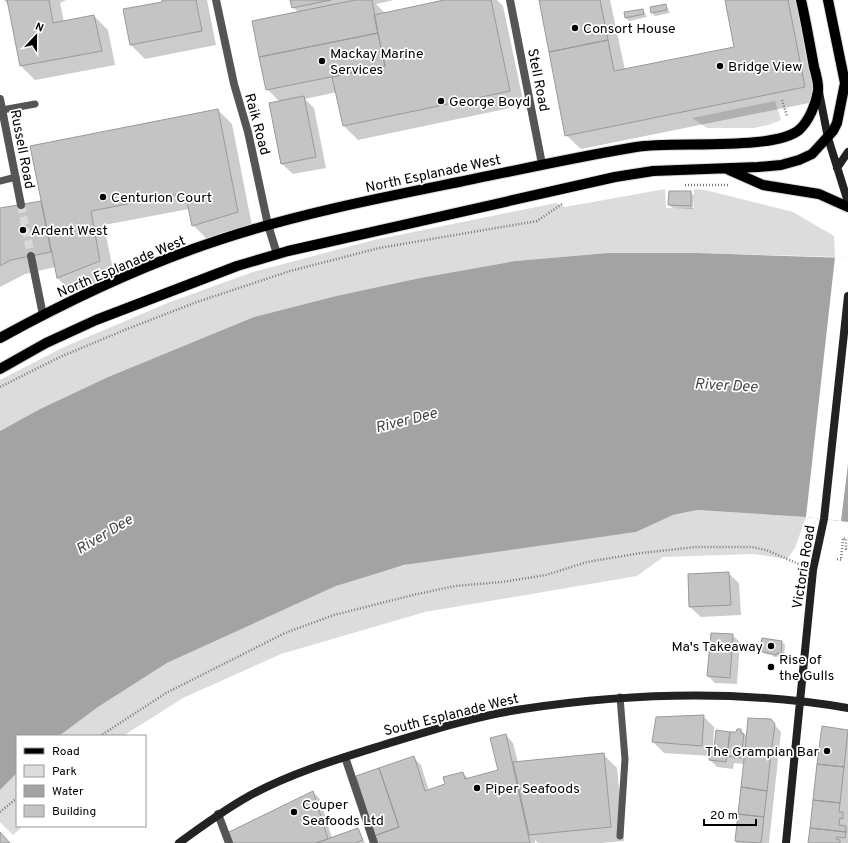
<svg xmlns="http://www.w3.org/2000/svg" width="848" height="843" font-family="Overpass,sans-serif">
	<rect width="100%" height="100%" fill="#fff"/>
	<path fill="#dcdcdc" d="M775,101L781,120L768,125L754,128H707L692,118Z
		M665,189L666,208H694V189L705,190L793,212L834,236L835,257L698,253H608L515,261L420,278L336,296L254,317L108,377L40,409L0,431V380L64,347L170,302L253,272L374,240L556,203L565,207Z
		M697,510L806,517L795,548L787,559L754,554L663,557L637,576L425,612L281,654L183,698L123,736H59L98,707L167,663L336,586L386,570L423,561L636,532L673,515Z
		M17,773V826H23L13,835L0,822V790Z"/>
	<path fill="#a3a3a3" d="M608,253H698L848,258V522L806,517L697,510L673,515L636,532L404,565L336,586L167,663L98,707L59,736H17V773L0,790V431L40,409L108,377L254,317L336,296L420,278L515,261Z"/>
	<path fill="#fff" d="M835,257L848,258V464L841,521L806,517Z"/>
	<path fill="#0003" d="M4,0H66L60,3L64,22L94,16L108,30L115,65L35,80L21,66L9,5Z
		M163,0H207L216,45L145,59L131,45L124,10L163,2Z
		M291,0H394L376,4L385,13L449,0H497L503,6L524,105L358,140L344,126L337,92L305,99L314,108L326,168L293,174L282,164L280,102L267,89L298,12L293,7Z
		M540,0H610L625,70L735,48L726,0H798L819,101L581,149L566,135Z
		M666,5L670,13L655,16L652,13Z
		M643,10L647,17L629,21L626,18Z
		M218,110L232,124L252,226L207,239L193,225L189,209L104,225L114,275L72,292L57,278L55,267L25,274L0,287V209L42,201Z
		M691,192L694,196L693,209L673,208L669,205Z
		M728,573L739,583L741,615L701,617L690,607Z
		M732,635L740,642L737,684L715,683L708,676Z
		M782,642L785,645L784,656L774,657L772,655L765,654L761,651Z
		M703,716L714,727L713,749H714L717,731L737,734L741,730L747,737L770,720L781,732L769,843H736L744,764L734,763L733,769L717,767L710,760L711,756L664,753L653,742Z
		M822,728L848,731V843H809Z
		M506,735L513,743L518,763L603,754L617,768L624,841L601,843H538L535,840V843H378L414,758L421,765L429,791L447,785L463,773L469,779L499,771Z
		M313,792L320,799L332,838L357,829L365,843H232Z"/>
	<path fill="#c4c4c4" stroke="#999" d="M7,0H49L53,23L94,15L102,51L20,66Z
		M162,0H196L202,31L130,45L123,9L162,2Z
		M290,0H331L292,8Z
		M355,0H372L378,33L259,57L252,21Z
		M444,0H491L510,91L343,126L332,77L385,66L374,15Z
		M539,0H600L608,40L549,52Z
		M725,0H788L805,87L565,136L549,52L608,40L614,71L734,47Z
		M666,4L667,10L651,13L650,7Z
		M643,9L644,14L625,18L624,12Z
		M378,33L385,66L266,90L259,57Z
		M304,96L316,157L281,164L269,103Z
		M218,109L238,212L192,226L185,193L91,211L100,261L57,278L30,146Z
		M669,191H691V206L668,205Z
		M41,201L51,252L11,260L0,266V208Z
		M729,572L731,605L689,607L688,574Z
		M711,633L733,634L730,678L707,676Z
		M762,638L782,641L781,654L777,653L776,655L760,651Z
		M704,715L702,746L652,742L656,717Z
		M748,718L771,719L775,724L771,754L745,751Z
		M822,726L848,730L844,767L817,764Z
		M737,729H741V733L744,734L741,758L727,756L730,732H736Z
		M716,730L730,732L726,762L709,760L711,748H714Z
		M506,734L530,843H377L374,836L399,827L379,768L414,756L425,791L445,784L443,777L463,772L465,779L498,770L490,738Z
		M745,751L771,754L767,791L741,787Z
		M604,753L611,827L529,835L513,762Z
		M817,764L844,767L840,803L813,800Z
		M379,768L399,827L374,836L356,776Z
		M741,787L767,791L764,817L738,814Z
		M313,791L328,839L316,843H231L227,833Z
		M813,800L840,803L839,812H843V819L840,818L839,825L846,826V832L810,828Z
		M738,814L764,817L761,843L735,841Z
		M358,828L363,840L355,843H316Z
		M810,828L846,832L845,838L837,837L836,839L840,840V843H808Z
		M0,832L10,843H0Z"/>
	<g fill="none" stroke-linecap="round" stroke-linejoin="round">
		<path stroke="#d9d9d9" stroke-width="8" stroke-dasharray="8 4" stroke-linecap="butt" d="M21,205L31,256"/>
		<g stroke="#dbdbdb" stroke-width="12">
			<path id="primary" d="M729,170L763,185L819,194L848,207
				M0,338C71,299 145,264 222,239C298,214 380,198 459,182C518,170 576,157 636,147C674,141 773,151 799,130C809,121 816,104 818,91C819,84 816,74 814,67C810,45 806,22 801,0
				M0,369L46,343L96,320L237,266L288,251L615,177L653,171L758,167L781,165L799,160L812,154L833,131L837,123L845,83L828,0"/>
		</g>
		<path stroke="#777" stroke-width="2.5" stroke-dasharray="1 2" stroke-linecap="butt" d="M782,100L787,116
			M685,185H728
			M0,387L60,357L127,329L197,302L290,271L379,248L537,221L562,204
			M837,559L841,560L843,538L846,539V549H848
			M100,736L166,693L285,633L334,615L413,595L455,586L502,582L546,575L587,562L641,553L696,547H752L766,550L801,565
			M0,812L17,798"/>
		<path stroke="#555" stroke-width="7" d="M2,110L35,104
			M0,181L16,177
			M620,836L625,759L620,697"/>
		<path stroke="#555" stroke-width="8" d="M216,0L234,84L248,132L268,225L277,254
			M510,0L542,164
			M0,99L21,205
			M31,256L43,315
			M345,757L374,843
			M218,814L229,843"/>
		<path stroke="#222" stroke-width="8" d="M819,92L828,138L848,202
			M837,168L848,152
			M179,843C202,826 224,810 249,796C291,773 338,759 383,745C429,731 476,716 523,709C629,693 742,690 848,708
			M786,843L813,570L824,519L848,296"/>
		<use href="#primary" stroke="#000" stroke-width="10"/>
	</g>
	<g fill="#000" stroke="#fff" stroke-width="1.5">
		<circle cx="575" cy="28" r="4"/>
		<circle cx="322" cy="61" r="4"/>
		<circle cx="720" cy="66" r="4"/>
		<circle cx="441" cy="101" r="4"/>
		<circle cx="103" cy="197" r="4"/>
		<circle cx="23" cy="230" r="4"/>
		<circle cx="771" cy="646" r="4"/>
		<circle cx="771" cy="667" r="4"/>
		<circle cx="827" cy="751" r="4"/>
		<circle cx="477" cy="788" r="4"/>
		<circle cx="294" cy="812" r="4"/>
	</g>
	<g text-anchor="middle" stroke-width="3.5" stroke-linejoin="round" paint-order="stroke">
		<g font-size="14" fill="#000" stroke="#fff" text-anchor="start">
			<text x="583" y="33">Consort House</text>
			<text x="330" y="58">Mackay Marine<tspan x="330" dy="16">Services</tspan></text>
			<text x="728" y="71">Bridge View</text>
			<text x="449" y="106">George Boyd</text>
			<text x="111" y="202">Centurion Court</text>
			<text x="31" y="235">Ardent West</text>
			<text x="763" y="651" text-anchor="end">Ma's Takeaway</text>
			<text x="779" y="664">Rise of<tspan x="779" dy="16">the Gulls</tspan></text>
			<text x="819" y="756" text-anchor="end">The Grampian Bar</text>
			<text x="485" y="793">Piper Seafoods</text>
			<text x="302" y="809">Couper<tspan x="302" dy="16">Seafoods Ltd</tspan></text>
		</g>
		<g font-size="14" fill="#000" stroke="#fff">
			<text transform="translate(539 80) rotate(79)" y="5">Stell Road</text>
			<text transform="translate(258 124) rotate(75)" y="5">Raik Road</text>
			<text transform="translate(23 149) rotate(79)" y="5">Russell Road</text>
			<text transform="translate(433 173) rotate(-12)" y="5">North Esplanade West</text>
			<text transform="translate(121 266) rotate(-23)" y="5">North Esplanade West</text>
			<text transform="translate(803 567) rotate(-81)" y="5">Victoria Road</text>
			<text transform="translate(451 714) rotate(-14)" y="5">South Esplanade West</text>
		</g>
		<g font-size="15" font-style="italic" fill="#444" stroke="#fff">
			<text transform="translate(726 385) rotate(3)" y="5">River Dee</text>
			<text transform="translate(406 420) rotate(-14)" y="5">River Dee</text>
			<text transform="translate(104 534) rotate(-31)" y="5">River Dee</text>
		</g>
	</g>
	<rect x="16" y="735" width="130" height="92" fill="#ffffff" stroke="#999999"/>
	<rect x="24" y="748" width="20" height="6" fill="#000000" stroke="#999999"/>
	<text x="52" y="755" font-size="12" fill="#000000">Road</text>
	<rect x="24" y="765" width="20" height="12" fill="#dcdcdc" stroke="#999999"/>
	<text x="52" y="775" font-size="12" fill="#000000">Park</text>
	<rect x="24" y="785" width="20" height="12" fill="#a3a3a3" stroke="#999999"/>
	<text x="52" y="795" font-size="12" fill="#000000">Water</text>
	<rect x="24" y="805" width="20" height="12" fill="#c4c4c4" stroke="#999999"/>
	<text x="52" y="815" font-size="12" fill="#000000">Building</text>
	<g transform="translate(36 36) rotate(22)" stroke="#ffffff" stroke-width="3" paint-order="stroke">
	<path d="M0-3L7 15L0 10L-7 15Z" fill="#000000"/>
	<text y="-6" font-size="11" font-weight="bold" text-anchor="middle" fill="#000000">N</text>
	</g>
	<path d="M704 819v6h52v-6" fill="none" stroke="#000000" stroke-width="2"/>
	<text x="710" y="819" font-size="12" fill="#000000" stroke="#ffffff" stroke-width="3" paint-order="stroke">20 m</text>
</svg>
